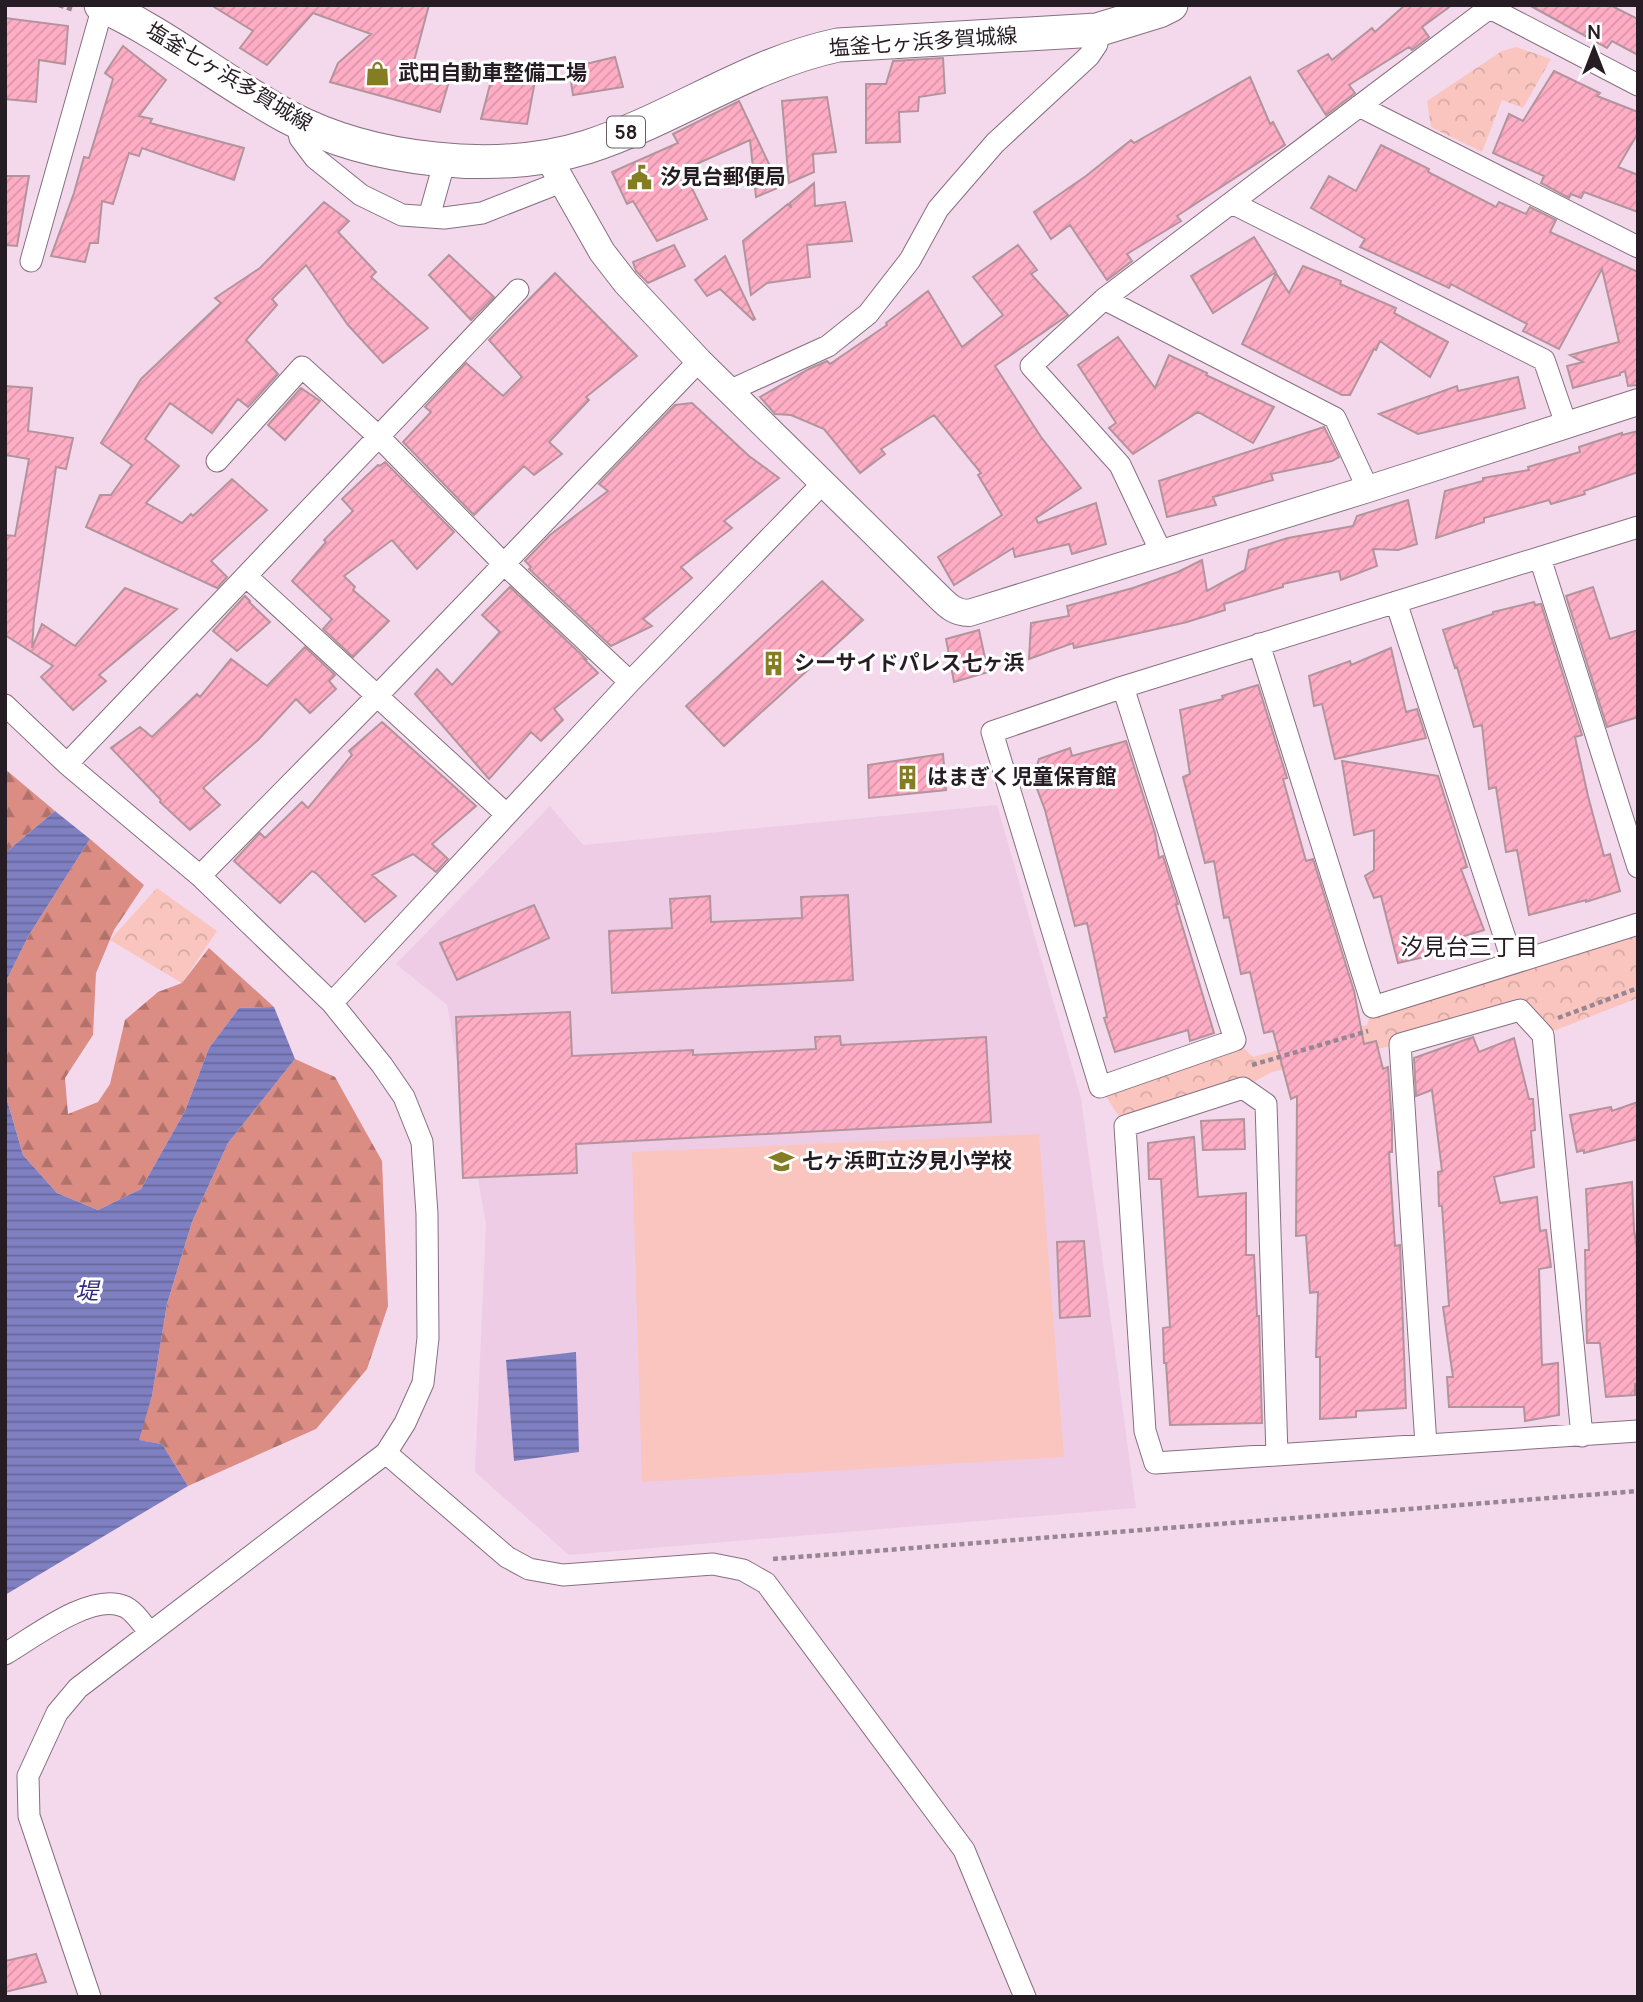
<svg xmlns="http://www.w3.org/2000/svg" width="1643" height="2002" font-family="Manrope,'Noto Sans JP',sans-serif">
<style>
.built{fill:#eecce5}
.forest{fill:url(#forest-firs)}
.park{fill:url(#park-crowns)}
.pitch{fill:#fac5be}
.water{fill:url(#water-rules)}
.building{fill:url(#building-hatch);stroke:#b4949c;stroke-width:2}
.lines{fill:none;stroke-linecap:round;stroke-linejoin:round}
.minor-casing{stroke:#876f81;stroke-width:23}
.tertiary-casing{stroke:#876f81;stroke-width:28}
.primary-casing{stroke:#876f81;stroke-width:35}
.path{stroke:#998694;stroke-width:4.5;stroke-dasharray:5 3.5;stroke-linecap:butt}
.minor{stroke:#fff;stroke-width:21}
.tertiary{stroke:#fff;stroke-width:26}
.primary{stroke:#fff;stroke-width:33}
.labels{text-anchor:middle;stroke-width:6;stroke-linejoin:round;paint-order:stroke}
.shield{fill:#fff;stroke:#676166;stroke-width:2}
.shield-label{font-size:19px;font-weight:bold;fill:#261d24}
.street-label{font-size:21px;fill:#261d24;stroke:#fff}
.poi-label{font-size:21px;font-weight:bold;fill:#261d24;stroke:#fff;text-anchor:start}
.neighbourhood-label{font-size:23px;fill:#261d24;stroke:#fff}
.water-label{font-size:23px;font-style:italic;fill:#342c7a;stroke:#fff}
</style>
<defs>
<pattern id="forest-firs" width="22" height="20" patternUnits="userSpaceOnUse" patternTransform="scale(1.75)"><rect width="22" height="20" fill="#db8c83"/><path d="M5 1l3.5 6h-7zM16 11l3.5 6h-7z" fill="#b1726b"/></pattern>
<pattern id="park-crowns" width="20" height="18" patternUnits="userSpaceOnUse" patternTransform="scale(1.75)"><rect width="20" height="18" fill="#fac5be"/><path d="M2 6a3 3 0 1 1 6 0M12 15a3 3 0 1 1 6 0" fill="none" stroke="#d6a9a3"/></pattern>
<pattern id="water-rules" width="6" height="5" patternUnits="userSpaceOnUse" patternTransform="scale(1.75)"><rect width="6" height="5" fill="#7f80c2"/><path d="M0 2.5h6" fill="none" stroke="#68689d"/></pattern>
<pattern id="building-hatch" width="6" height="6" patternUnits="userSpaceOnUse" patternTransform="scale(1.75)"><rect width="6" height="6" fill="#feadc5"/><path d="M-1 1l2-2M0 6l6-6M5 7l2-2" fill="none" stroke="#da94a9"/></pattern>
</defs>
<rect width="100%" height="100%" fill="#f4d9ed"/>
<path class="built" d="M997 805 1081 1098 1136 1508 569 1555 475 1472 486 1224 447 1005 396 964 550 806 583 845Z"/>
<path class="forest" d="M5 769 55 811 5 853Z
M90 839 144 885 114 930 96 973 93 1035 65 1078 68 1114 98 1102 110 1084 125 1020 158 992 182 983 209 948 274 1007 239 1008 209 1048 185 1111 141 1189 98 1210 57 1193 23 1155 5 1093V983L29 935Z
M295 1059 335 1077 382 1161 388 1306 367 1369 316 1429 188 1486 162 1444 138 1440 152 1396 167 1304 192 1222 228 1143Z"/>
<path class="park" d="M1516 47 1551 59 1523 108 1502 100 1482 152 1431 127 1427 101 1502 51Z
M157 888 217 931 182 983 110 940Z
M1638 924V998L1543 1035 1519 1010 1400 1044 1272 1072 1243 1088 1125 1126 1100 1087 1235 1040 1253 1057 1367 1025 1373 1007Z"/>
<path class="pitch" d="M1039 1134 1064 1457 642 1482 632 1152Z"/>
<path class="water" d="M55 811 90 839 29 935 5 983V853Z
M274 1007 295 1059 228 1143 192 1222 167 1304 152 1396 139 1440 162 1444 188 1486 5 1595V1093L23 1155 57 1193 98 1210 141 1189 185 1111 209 1048 239 1008Z
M576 1352 579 1452 514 1461 506 1360Z"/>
<path class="building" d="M211 5H429L414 61 452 71 440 112 330 82 338 63 371 34 313 13 267 65 240 48 253 31Z
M1405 5H1452L1422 27 1429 37 1412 50 1409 47 1349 85 1355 93 1326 115 1298 71 1328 54 1332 60 1372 28 1375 32Z
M1529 5H1610L1638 19V55L1612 41 1607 48Z
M5 18 68 26 65 64 39 60 36 102 5 99Z
M123 46 166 80 139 116 152 119 150 123 244 148 234 180 142 148 139 156 129 153 113 204 102 201 98 243H90L85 262 51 256 74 193 84 157 89 158 113 79 105 73Z
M615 57 623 87 573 95 569 68Z
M943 58 945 93 919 97 918 111 899 112 900 142 866 143V84H886L893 61Z
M1554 71 1600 93 1597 96 1638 112V133L1618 167 1638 175V212L1584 192 1581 198 1571 194 1569 198 1541 183 1544 176 1493 153 1509 114 1523 121Z
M492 77 535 81 527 124 481 119Z
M1250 77 1270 124 1273 122 1285 145 1177 216 1181 221 1127 254 1132 261 1107 280 1070 225 1051 239 1034 212 1086 176 1131 140 1134 143Z
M827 97 836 152 813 154 814 172 789 183 782 101Z
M739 101 780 187 756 197 750 140 683 170 707 219 657 241 633 201 627 204 612 172 678 143 673 134Z
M1381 145 1429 169 1428 172 1496 207 1499 202 1526 214 1530 207 1556 220 1550 232 1638 272V385L1628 386 1625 371 1620 373V375L1573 388 1567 366 1583 362 1570 355 1619 342 1602 269 1559 349 1523 331 1527 324 1451 284 1449 288 1360 247 1365 239 1311 208 1329 176 1356 191Z
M5 176H29L17 246 5 245Z
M814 183 815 206 845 202 852 241 807 245 810 277 767 283 751 295 743 241 788 204 791 208 790 203Z
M324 202 349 221 338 232 376 272 371 277 428 328 383 363 348 325 306 265 272 299 277 305 246 340 278 374 248 407 238 399 212 433 170 403 145 439 179 466 146 503 182 523 191 514 193 516 232 479 267 510 211 561 227 577 217 588 86 527 100 495H111L132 465 101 443 141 379 221 303 215 298 260 268Z
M1254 237 1276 272 1213 313 1191 276Z
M674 245 685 266 648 283 636 271 633 262Z
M1018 245 1037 270 1031 274 1068 315 995 366 1041 437 1081 488 1036 518 1038 523 1096 503 1106 544 1072 554 1069 544 1015 557 1013 548 954 585 938 557 1002 515 978 475 981 473 934 415 881 449 885 454 860 473 824 429 791 415 775 414 760 397 809 369 827 361 830 364 887 325 886 323 928 291 962 347 1003 315 973 277Z
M449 255 494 297 471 320 429 275Z
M725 256 755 319 753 320 720 289 707 296 695 280Z
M1303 266 1341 281 1340 284 1396 308 1394 313 1448 342 1430 377 1380 341 1376 350 1374 349 1350 395H1342L1242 344 1276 273 1289 293Z
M555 273 637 356 586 397 589 400 549 442 562 454 534 475 524 466 474 515 403 442 431 412 425 407 466 363 503 396 522 377 489 340Z
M1118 337 1155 388 1169 355 1207 373 1206 375 1274 407 1253 443 1198 412 1133 454 1109 428 1116 423 1078 365Z
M1518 377 1525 408 1418 434 1379 414 1457 386 1458 391Z
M5 386 32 388 28 431 73 438 66 469 56 467 34 619 32 648 42 624 75 646 125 588 177 609 99 675 106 681 73 710 41 677 53 666 5 635V535L15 536 29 459 5 455Z
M301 388 320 401 285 440 268 425Z
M692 403 749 456 779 478 724 521 732 528 681 567 692 578 643 619 652 626 611 646 529 569 531 567 525 561 550 535 608 491 599 484 675 405Z
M1324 427 1339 457 1332 461 1271 474 1273 480 1213 497 1216 505 1167 517 1159 481Z
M1638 431V472L1584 491 1585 494 1551 504 1549 500 1484 518V522L1436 538 1445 491 1483 481V478L1529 470 1528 467 1580 452 1579 447 1622 433V435Z
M385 462 454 532 417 569 392 540 344 576 355 587 353 590 389 621 353 657 323 629 332 619 292 581 326 542 324 540 353 511 342 499 378 465 380 466Z
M1408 500 1417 544 1398 550 1373 549 1377 566 1341 580 1339 571 1283 584V587L1224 604 1225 610 1187 622 1074 648 1073 643 1029 659 1031 623 1069 616 1067 606 1133 588 1178 572 1202 560 1207 591 1245 570 1249 550 1288 538 1353 526 1357 516Z
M822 581 863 620 724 746 686 706Z
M510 587 586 659H584L598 673 554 709 563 720 541 741 531 732 489 779 415 694 437 669 452 685 500 632 482 615Z
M1593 587 1610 639 1638 630V717L1607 727 1566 596Z
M245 596 250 601 249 602 270 622 237 651 213 631Z
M1534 602 1535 605 1541 604 1582 735 1575 737 1588 796 1604 856 1610 854 1620 891 1586 902V900L1529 915 1517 850 1506 852 1496 787 1489 789 1482 725 1474 727 1457 667 1455 668 1443 630 1493 614V612Z
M979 630 988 672 954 682 946 639Z
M305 647 335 675 329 681 336 689 310 713 296 699 258 740 203 788 220 805 190 830 160 802 161 800 111 748 140 727 152 737 197 694 200 697 231 659 267 686Z
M1391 648 1406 712 1417 709 1426 738 1335 759 1322 704 1314 706 1309 676 1350 661 1351 665Z
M1258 685 1287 778 1283 779 1306 861 1313 859 1354 991 1364 1044 1376 1041 1383 1069 1388 1067 1392 1124V1152H1389L1395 1246 1400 1245 1406 1408 1356 1411V1417L1320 1419V1357H1316L1318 1292 1310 1293 1306 1235 1296 1236 1297 1096 1291 1099 1273 1031 1264 1033 1250 972 1241 974 1229 917 1224 918 1214 861 1205 863 1183 777 1190 774 1180 710 1223 699 1222 696Z
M382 722 476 806 432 844 448 859 436 872 413 854 372 875 396 896 365 922 316 873 312 871 280 903 234 861 260 833 265 838 302 802 308 808 352 755 349 751Z
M1126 741 1155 833 1159 858 1163 856 1178 904 1176 905 1214 1033 1190 1041 1188 1030 1115 1052 1104 1018 1107 1017 1087 923 1075 926 1045 810 1033 778 1039 759 1070 748 1072 756Z
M943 754 946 790 869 798 868 765Z
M1342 761 1438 776 1467 867 1461 869 1484 930 1431 946 1433 955 1398 963 1381 896 1374 898 1365 876 1374 870V830L1354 835Z
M848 895 853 980 612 993 609 931 672 928 670 899 710 896 711 922 802 918 801 897Z
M534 905 549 938 457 980 440 943Z
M570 1012 572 1056 693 1050V1055L816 1049 815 1037 840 1036 841 1045 986 1037 991 1122 576 1144 577 1173 463 1178 456 1017Z
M1473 1037 1479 1052 1514 1038 1529 1099H1533L1535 1130 1531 1131 1534 1167 1494 1177 1500 1203 1537 1197 1540 1231 1546 1230 1551 1267 1539 1269 1542 1365 1558 1363 1559 1415 1525 1421 1524 1407H1449L1447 1377H1453L1443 1307 1449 1306 1442 1206H1439L1438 1172 1442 1171 1432 1090 1416 1096 1414 1058Z
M1638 1102V1139L1584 1153V1150L1577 1152 1570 1115 1611 1107 1612 1111Z
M1244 1119 1245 1149 1203 1150 1201 1121Z
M1194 1137 1198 1197 1246 1193V1255H1254L1257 1316H1259L1262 1423 1170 1425 1166 1363H1164L1163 1328 1170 1327 1161 1179H1149L1148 1143Z
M1632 1182 1634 1230 1638 1255V1384H1635V1395L1606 1397 1600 1343H1587L1585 1250H1589L1586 1189Z
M1084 1241 1090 1316 1060 1318 1057 1242Z
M36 1954 46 1982 5 1992V1961Z"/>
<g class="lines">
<defs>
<path id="minor" d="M1490 8 1638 85
M1359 106 1638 247
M296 120 300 138 315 158 361 195 402 215 444 218 482 213 561 182
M1232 203 1544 360 1566 424
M429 217 445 160
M31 261 103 6
M1104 299 1031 366 1120 465 1161 552
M729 391 828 346 868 314 910 260 938 209 995 143 1089 56 1097 44V30
M217 461 302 367 379 437 503 563 630 682
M1368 489 1335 418 1104 299 1493 5
M1540 558 1638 867
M246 576 506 814
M1396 602 1513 963
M1259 644 1373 1007 1638 924
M1123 687 1235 1040 1100 1087 992 732 1123 687 1638 527
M5 705 67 764 200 876 332 1003 382 1065 404 1097 422 1142 427 1214 428 1338 423 1383 405 1423 386 1453 78 1688 57 1713 28 1776 29 1816 90 1997
M67 764 518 290
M200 876 376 697 699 361
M332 1003 630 682 824 482
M1426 1445 1400 1044 1520 1010 1543 1035 1582 1436
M386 1453 507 1557 529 1569 563 1575 713 1564 743 1570 766 1583 964 1850 1025 1997
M1277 1455 1266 1104 1243 1088 1125 1126 1145 1431 1155 1463 1638 1431
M5 1654C34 1637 90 1593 123 1606 133 1609 143 1625 150 1633"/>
<path id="tertiary" d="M548 157 602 252 626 283 699 361 938 596C948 606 955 613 969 613L1368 489 1638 402"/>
<path id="primary" d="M101 5C167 35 223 82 288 117 371 161 497 175 587 147 674 119 748 64 838 45L1097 30 1159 11 1171 5"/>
</defs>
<use href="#minor" class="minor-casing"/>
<use href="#tertiary" class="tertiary-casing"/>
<use href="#primary" class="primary-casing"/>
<path class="path" d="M59 5 74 10
M1558 1018 1638 988
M1252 1065 1368 1031
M773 1559 1638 1491"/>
<use href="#minor" class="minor"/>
<use href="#tertiary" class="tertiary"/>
<use href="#primary" class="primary"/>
</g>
<defs>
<symbol id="shop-bare" viewBox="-9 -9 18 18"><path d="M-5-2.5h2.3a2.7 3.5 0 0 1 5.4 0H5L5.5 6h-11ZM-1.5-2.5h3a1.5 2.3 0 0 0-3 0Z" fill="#857d24" stroke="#fff" stroke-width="2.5" paint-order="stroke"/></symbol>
<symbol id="civic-bare" viewBox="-9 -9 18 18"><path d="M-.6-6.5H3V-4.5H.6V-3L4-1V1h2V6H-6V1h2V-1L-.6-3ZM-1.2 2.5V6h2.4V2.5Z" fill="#857d24" stroke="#fff" stroke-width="2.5" paint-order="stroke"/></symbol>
<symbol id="building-bare" viewBox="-9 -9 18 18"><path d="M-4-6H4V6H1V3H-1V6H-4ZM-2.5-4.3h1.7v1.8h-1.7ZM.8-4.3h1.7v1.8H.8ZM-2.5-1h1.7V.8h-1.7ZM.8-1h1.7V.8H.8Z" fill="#857d24" stroke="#fff" stroke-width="2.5" paint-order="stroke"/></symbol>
<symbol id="school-bare" viewBox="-9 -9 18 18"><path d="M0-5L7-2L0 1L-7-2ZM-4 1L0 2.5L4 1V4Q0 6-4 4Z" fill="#857d24" stroke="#fff" stroke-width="2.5" paint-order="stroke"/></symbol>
</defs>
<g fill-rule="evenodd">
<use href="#shop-bare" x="360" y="56" width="35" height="35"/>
<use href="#civic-bare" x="622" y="160" width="35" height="35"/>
<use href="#building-bare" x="756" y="646" width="35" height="35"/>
<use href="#building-bare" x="890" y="760" width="35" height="35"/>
<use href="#school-bare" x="764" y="1144" width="35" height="35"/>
</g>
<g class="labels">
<rect class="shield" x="607" y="116.5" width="38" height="31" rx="5"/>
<g class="shield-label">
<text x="626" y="139">58</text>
</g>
<g class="street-label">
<text transform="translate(923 42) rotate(-4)" y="7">塩釜七ヶ浜多賀城線</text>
<text transform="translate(229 77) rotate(31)" y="7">塩釜七ヶ浜多賀城線</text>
</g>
<g class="poi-label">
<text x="398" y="80">武田自動車整備工場</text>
<text x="660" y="184">汐見台郵便局</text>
<text x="794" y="670">シーサイドパレス七ヶ浜</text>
<text x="927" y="784">はまぎく児童保育館</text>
<text x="802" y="1168">七ヶ浜町立汐見小学校</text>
</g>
<g class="neighbourhood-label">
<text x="1469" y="955">汐見台三丁目</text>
</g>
<g class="water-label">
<text x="87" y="1299">堤</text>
</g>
</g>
<rect width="1643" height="2002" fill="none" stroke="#261d24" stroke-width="14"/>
<g transform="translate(1594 49)" stroke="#ffffff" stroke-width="5" paint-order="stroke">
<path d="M0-5L12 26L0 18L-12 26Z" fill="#261d24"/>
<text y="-10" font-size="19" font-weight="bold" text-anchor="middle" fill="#261d24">N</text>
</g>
</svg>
